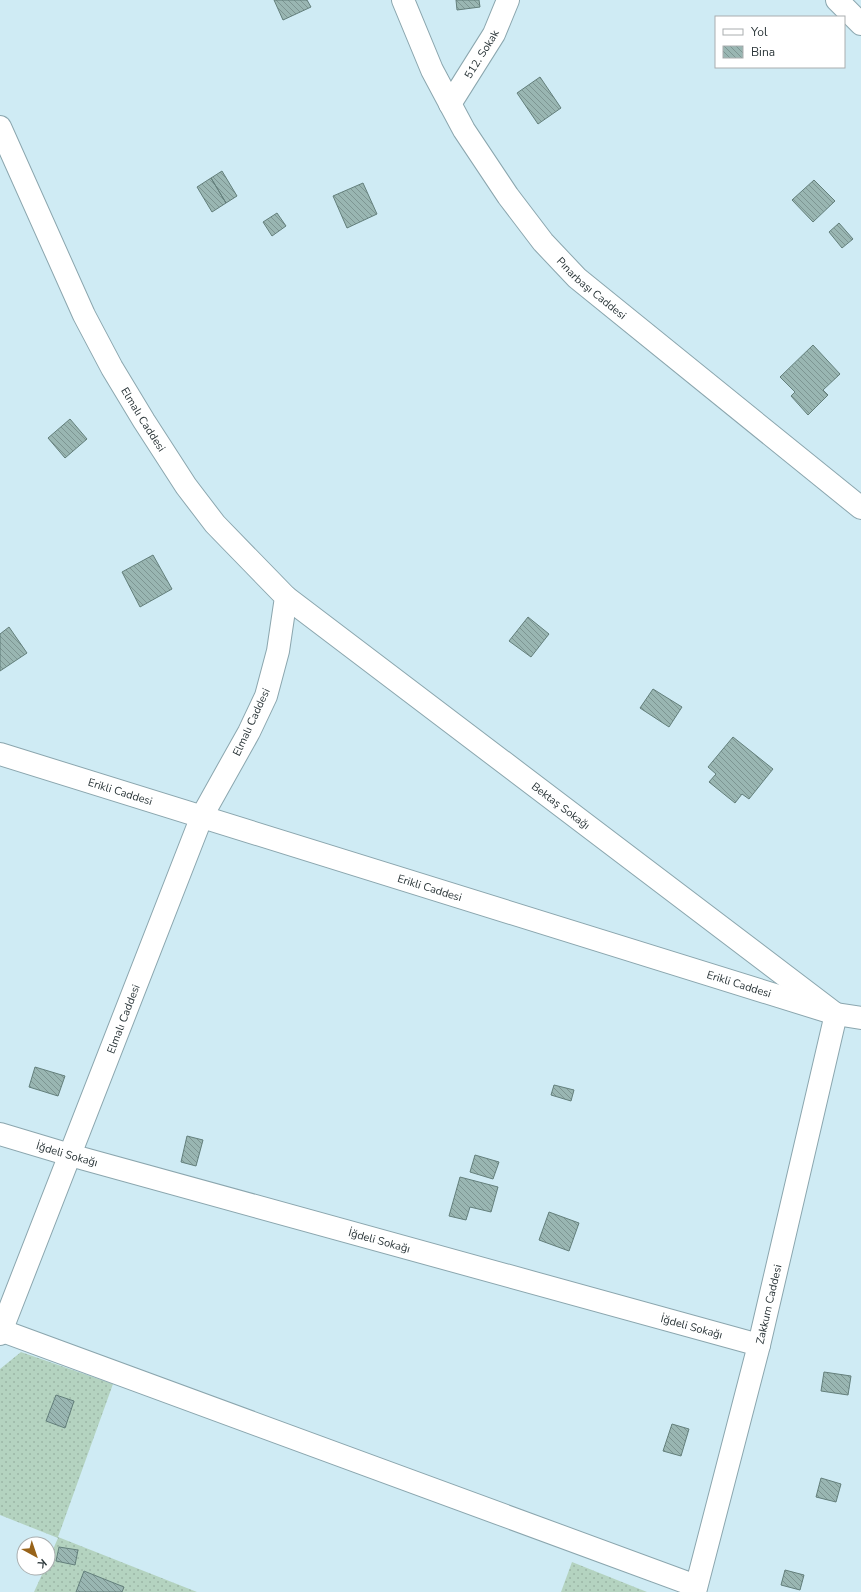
<svg xmlns="http://www.w3.org/2000/svg" width="861" height="1592" font-family="'Nunito Sans',sans-serif">
<style>
.garden{fill:url(#garden-dots)}
.building{fill:url(#building-back-hatch);stroke:#637f7b}
.lines{fill:none;stroke-linecap:round;stroke-linejoin:round}
.minor-casing{stroke:#8ba6ae;stroke-width:24}
.tertiary-casing{stroke:#8ba6ae;stroke-width:24}
.minor{stroke:#fff;stroke-width:22}
.tertiary{stroke:#fff;stroke-width:22}
.labels{text-anchor:middle;stroke-width:3;stroke-linejoin:round;paint-order:stroke}
.street-label{font-size:11px;fill:#2a3538;stroke:#fff}
</style>
<defs>
<pattern id="garden-dots" width="8" height="8" patternUnits="userSpaceOnUse"><rect width="8" height="8" fill="#b4d3c0"/><path d="M2 2h.1M6 6h.1" fill="none" stroke="#9bb6a6" stroke-width="1.8" stroke-linecap="round"/></pattern>
<pattern id="building-back-hatch" width="6" height="6" patternUnits="userSpaceOnUse"><rect width="6" height="6" fill="#99b6b2"/><path d="M-1 5l2 2M0 0l6 6M5-1l2 2" fill="none" stroke="#7d9592"/></pattern>
</defs>
<rect width="100%" height="100%" fill="#cfebf4"/>
<path class="garden" d="M21 1352 113 1384 58 1537 197 1592H34L45 1568H48V1561L58 1538 0 1515V1369Z
M572 1562 647 1592H561Z"/>
<path class="building" d="M274 0H307L311 7 283 20Z
M456 0H479L480 7 457 10Z
M540 77 561 108 538 124 517 93Z
M222 171 237 196 226 203 211 178Z
M211 178 226 203 212 212 197 187Z
M814 180 835 201 813 222 792 200Z
M363 183 377 214 347 228 333 196Z
M277 213 286 226 272 236 263 222Z
M839 223 853 239 842 248 829 232Z
M813 345 840 374 823 390 828 395 808 415 791 396 795 392 780 377Z
M70 419 87 439 65 458 48 438Z
M153 555 172 589 140 607 122 572Z
M528 617 549 634 531 657 509 641Z
M9 627 27 653 0 671V634Z
M653 689 682 707 669 727 640 708Z
M733 737 773 769 749 799 742 794 735 803 709 782 716 774 708 767Z
M35 1067 65 1076 58 1096 29 1087Z
M554 1085 574 1090 571 1101 551 1095Z
M187 1136 203 1140 196 1166 181 1162Z
M475 1155 499 1162 493 1179 470 1172Z
M460 1177 498 1187 491 1212 470 1207 466 1220 449 1216Z
M549 1212 579 1223 569 1251 539 1240Z
M824 1372 851 1376 848 1395 821 1391Z
M56 1395 74 1401 65 1428 46 1421Z
M672 1424 689 1429 681 1456 663 1451Z
M821 1478 841 1484 836 1502 816 1497Z
M59 1547 78 1550 75 1565 56 1561Z
M785 1570 804 1575 800 1590 781 1585Z
M84 1571 124 1587 122 1592H76Z"/>
<g class="lines">
<defs>
<g id="minor">
<path id="s1" d="M450 104 494 34 508 0"/>
<path id="s2" d="M286 597 833 1012"/>
<path id="s3" d="M0 1134 70 1155 759 1345"/>
<path d="M0 1330 696 1586"/>
</g>
<g id="tertiary">
<path id="s4" d="M403 0 432 70 464 130 508 196 543 242 577 278 861 508"/>
<path d="M837 0 861 24"/>
<path id="s5" d="M0 127 84 315 112 368 144 421 186 486 215 524 286 597 278 651 266 696 249 732 202 816 0 1334"/>
<path id="s6" d="M0 754 836 1014 861 1018"/>
<path id="s7" d="M695 1592 759 1345 836 1014"/>
</g>
</defs>
<use href="#minor" class="minor-casing"/>
<use href="#tertiary" class="tertiary-casing"/>
<use href="#minor" class="minor"/>
<use href="#tertiary" class="tertiary"/>
</g>
<g class="labels">
<g class="street-label">
<text dy="4" stroke="none"><textPath href="#s1" startOffset="59">512. Sokak</textPath></text>
<text dy="4" stroke="none"><textPath href="#s4" startOffset="348">Pınarbaşı Caddesi</textPath></text>
<text dy="4" stroke="none"><textPath href="#s5" startOffset="326">Elmalı Caddesi</textPath></text>
<text transform="translate(251 722) rotate(-65)" y="4">Elmalı Caddesi</text>
<text dy="4" stroke="none"><textPath href="#s6" startOffset="126">Erikli Caddesi</textPath></text>
<text dy="4" stroke="none"><textPath href="#s2" startOffset="345">Bektaş Sokağı</textPath></text>
<text dy="4" stroke="none"><textPath href="#s6" startOffset="450">Erikli Caddesi</textPath></text>
<text dy="4" stroke="none"><textPath href="#s6" startOffset="774">Erikli Caddesi</textPath></text>
<text transform="translate(123 1019) rotate(-69)" y="4">Elmalı Caddesi</text>
<text dy="4" stroke="none"><textPath href="#s3" startOffset="70">İğdeli Sokağı</textPath></text>
<text dy="4" stroke="none"><textPath href="#s3" startOffset="394">İğdeli Sokağı</textPath></text>
<text dy="4" stroke="none"><textPath href="#s7" startOffset="297">Zakkum Caddesi</textPath></text>
<text dy="4" stroke="none"><textPath href="#s3" startOffset="718">İğdeli Sokağı</textPath></text>
</g>
</g>
<rect x="715" y="16" width="130" height="52" fill="#ffffff" stroke="#aaaeaf"/>
<rect x="723" y="29" width="20" height="6" fill="#ffffff" stroke="#aaaeaf"/>
<text x="751" y="36" font-size="12" fill="#2a3538">Yol</text>
<rect x="723" y="46" width="20" height="12" fill="url(#building-back-hatch)" stroke="#aaaeaf"/>
<text x="751" y="56" font-size="12" fill="#2a3538">Bina</text>
<g transform="translate(36 1556) rotate(140)"><circle r="19" fill="#ffffff" stroke="#aaaeaf"/>
<path d="M0-3L7 15L0 10L-7 15Z" fill="#986319"/>
<text y="-6" font-size="11" font-weight="bold" text-anchor="middle" fill="#2a3538">K</text>
</g>
</svg>
